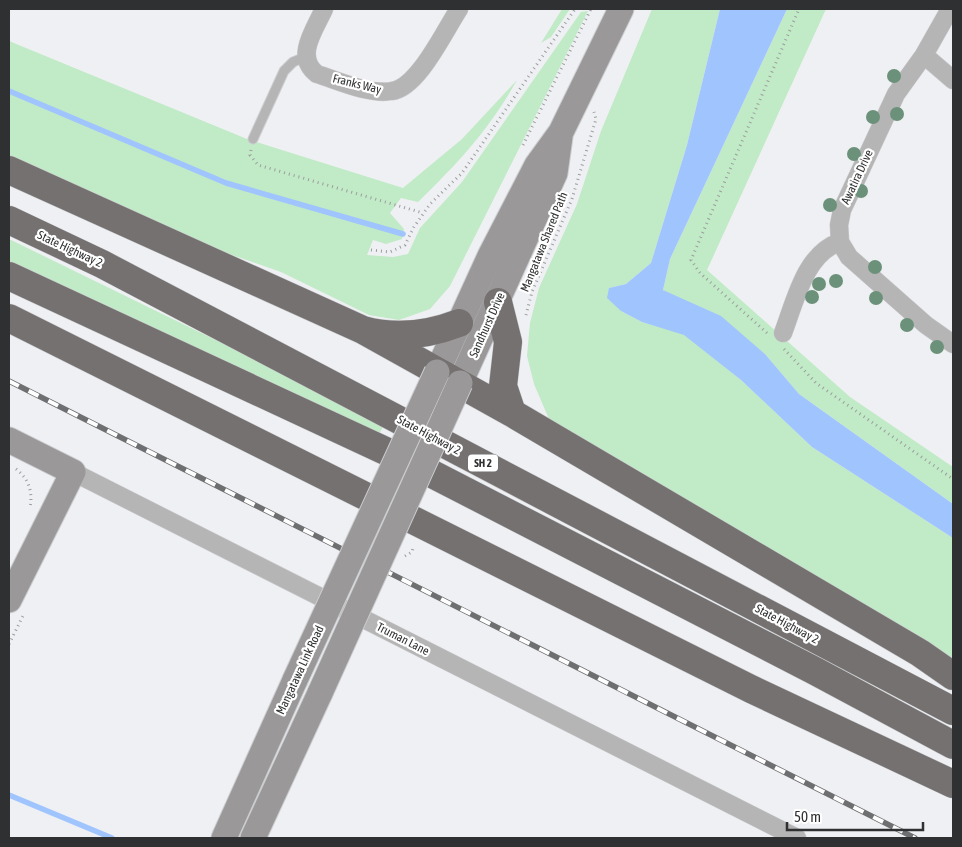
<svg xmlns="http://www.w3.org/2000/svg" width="962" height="847" font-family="'Asap Condensed',sans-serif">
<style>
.green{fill:#c1eac6}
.water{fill:#a0c4fe}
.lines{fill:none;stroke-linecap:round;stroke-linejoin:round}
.stream{stroke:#a0c4fe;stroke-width:5.5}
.lane-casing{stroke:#cccdd0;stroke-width:11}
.street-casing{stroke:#cccdd0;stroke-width:19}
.secondary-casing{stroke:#cccdd0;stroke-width:27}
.highway-casing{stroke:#cccdd0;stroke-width:29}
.path{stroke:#9c9d9f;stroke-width:3;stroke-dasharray:1 4;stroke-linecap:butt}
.lane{stroke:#b6b5b5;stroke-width:9}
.street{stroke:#b6b5b5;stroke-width:18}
.secondary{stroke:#9a9898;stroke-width:25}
.highway{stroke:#757171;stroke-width:28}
.rail-casing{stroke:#6e6f70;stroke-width:5.5}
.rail{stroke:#fff;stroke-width:4;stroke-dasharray:11;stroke-linecap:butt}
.secondary-bridge-casing{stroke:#cccdd0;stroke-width:27;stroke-linecap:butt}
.path-bridge{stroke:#9c9d9f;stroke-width:3;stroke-dasharray:1 4;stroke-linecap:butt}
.secondary-bridge{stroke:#9a9898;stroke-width:25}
.tree{fill:#6c917a}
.labels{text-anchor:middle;stroke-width:4.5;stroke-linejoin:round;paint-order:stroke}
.shield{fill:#fff;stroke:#6d6e6f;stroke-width:1}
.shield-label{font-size:11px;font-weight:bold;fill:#2f3031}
.street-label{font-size:12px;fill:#2f3031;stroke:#fff}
</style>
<rect width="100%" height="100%" fill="#eff0f3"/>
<path class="green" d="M562 9H570L551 37 541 43Z
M652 9H720L687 145 651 263 626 284 609 288 621 311 642 322 684 334 741 380 812 447 953 538V660L549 419 534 384 527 356 530 323 539 288 577 204 601 131Z
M787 9H826L707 270 850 397 953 467V504L799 394 765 354 663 290 670 259Z
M588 11 450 286 430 309 399 320 369 315 281 272 186 239 9 158V41L247 139 403 188 462 139 517 80C489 130 459 162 418 202L401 198 390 213 404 229 402 239 386 244 373 240 367 255 393 257 408 254 420 228 462 182 581 12Z
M9 239 385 423 378 436 9 264Z"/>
<path class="water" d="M720 9H787L670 259 663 290 721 316 765 354 799 394 953 504V538L812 447 741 380 684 335 642 322 621 311 607 298 609 288 626 284 651 263 687 145Z"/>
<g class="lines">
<path class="stream" d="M9 91 226 183 403 234
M9 795 112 838"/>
<defs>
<path id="lane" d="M253 139 284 71 293 62 305 57"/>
<path id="street" d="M324 9C315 29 294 57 317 74 339 81 369 95 392 91 418 88 445 30 459 9
M950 9 924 55 896 94 842 210 839 225 840 242 849 257 926 325 953 344
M924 55 953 80
M783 333C795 302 805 253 840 242
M73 472 797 838"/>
<path id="secondary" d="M437 372 490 256 537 165 561 132 621 9
M460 383 555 173 560 137
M9 440 73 472 9 600
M224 838 295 680
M253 838 320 693"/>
<path id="highway" d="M9 170 363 330C396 339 428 335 459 323
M9 220 102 264 953 711
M9 276 407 461 815 671 953 745
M498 302 508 342 503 386 512 413
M9 318 751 689 953 784
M363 330 512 413 920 653 953 676"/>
</defs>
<use href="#lane" class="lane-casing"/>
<use href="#street" class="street-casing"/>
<use href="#secondary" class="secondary-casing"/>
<use href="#highway" class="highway-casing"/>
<path class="path" d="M523 145 591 9
M251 150 250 155 258 165 423 213
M371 250 390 252 405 245 414 227 430 204 462 173 575 9
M526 315 532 292 572 199 596 119 594 112
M767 333 700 273 691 260 799 9
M784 349 816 383 953 479
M16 469C29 479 33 492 30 508
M9 644 23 616"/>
<use href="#lane" class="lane"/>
<use href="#street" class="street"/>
<use href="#secondary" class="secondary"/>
<use href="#highway" class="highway"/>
<defs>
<path id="rail" d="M9 381 915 838"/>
</defs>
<use href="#rail" class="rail-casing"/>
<use href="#rail" class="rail"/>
<defs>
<path id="secondary-bridge" d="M295 680 437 372
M320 693 460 383"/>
</defs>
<use href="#secondary-bridge" class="secondary-bridge-casing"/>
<path class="path-bridge" d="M405 556 412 552 413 548"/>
<use href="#secondary-bridge" class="secondary-bridge"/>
</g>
<g class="tree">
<circle cx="894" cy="76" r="7"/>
<circle cx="897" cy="114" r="7"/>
<circle cx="873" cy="117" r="7"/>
<circle cx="854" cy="154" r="7"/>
<circle cx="861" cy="191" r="7"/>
<circle cx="830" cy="205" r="7"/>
<circle cx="875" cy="267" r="7"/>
<circle cx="836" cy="281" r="7"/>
<circle cx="819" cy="284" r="7"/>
<circle cx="812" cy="297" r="7"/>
<circle cx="876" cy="298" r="7"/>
<circle cx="907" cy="325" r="7"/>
<circle cx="937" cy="347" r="7"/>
</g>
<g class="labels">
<rect class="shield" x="468" y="454.5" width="30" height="17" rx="4"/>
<g class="shield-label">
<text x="483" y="467">SH 2</text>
</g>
<g class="street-label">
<text transform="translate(357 84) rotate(14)" y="4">Franks Way</text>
<text transform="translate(857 177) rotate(-65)" y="4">Awatira Drive</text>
<text transform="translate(544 242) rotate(-68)" y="4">Mangatawa Shared Path</text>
<text transform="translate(70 249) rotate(25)" y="4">State Highway 2</text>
<text transform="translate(487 325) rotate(-66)" y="4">Sandhurst Drive</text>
<text transform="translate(429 435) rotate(28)" y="4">State Highway 2</text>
<text transform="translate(787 624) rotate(28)" y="4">State Highway 2</text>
<text transform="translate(403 639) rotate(27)" y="4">Truman Lane</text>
<text transform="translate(300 670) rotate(-65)" y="4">Mangatawa Link Road</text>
</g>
</g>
<rect width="962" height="847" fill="none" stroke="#2f3031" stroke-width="20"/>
<path d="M787 822v8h136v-8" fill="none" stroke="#2f3031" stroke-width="2.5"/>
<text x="794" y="822" font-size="15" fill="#2f3031" stroke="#ffffff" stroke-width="4" paint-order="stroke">50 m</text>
</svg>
